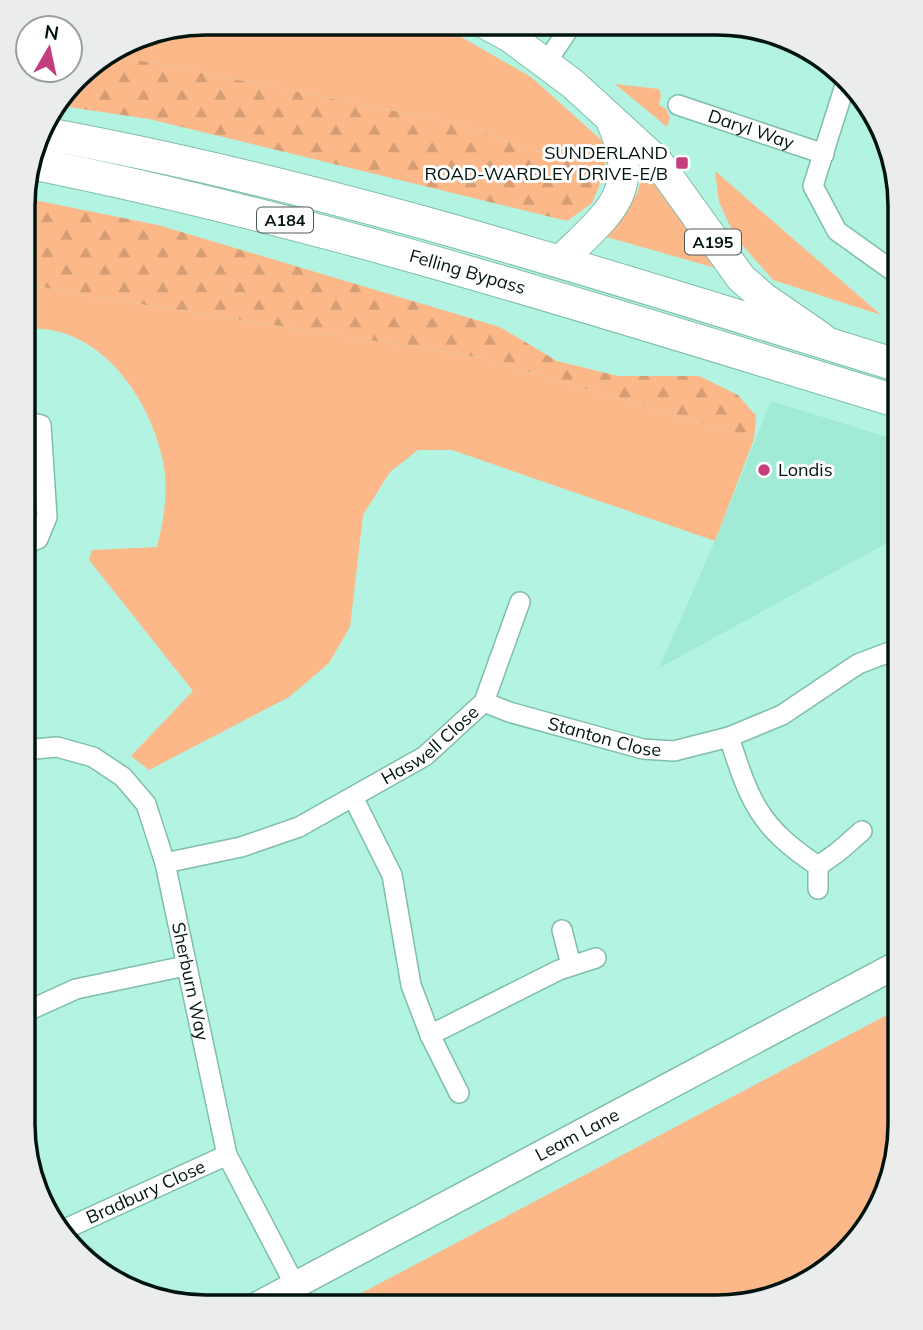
<svg xmlns="http://www.w3.org/2000/svg" width="923" height="1330" font-family="Mulish,sans-serif">
<style>
.built{fill:#a1ebd6}
.grass{fill:#fcb889}
.forest{fill:url(#forest-firs)}
.lines{fill:none;stroke-linecap:round;stroke-linejoin:round}
.minor-casing{stroke:#7fbdac;stroke-width:22}
.secondary-casing{stroke:#7fbdac;stroke-width:29}
.primary-casing{stroke:#7fbdac;stroke-width:32}
.trunk-casing{stroke:#7fbdac;stroke-width:34}
.minor{stroke:#fff;stroke-width:19}
.secondary{stroke:#fff;stroke-width:26}
.primary{stroke:#fff;stroke-width:30}
.trunk{stroke:#fff;stroke-width:32}
.poi-dot{fill:#c43d7d;stroke:#fff;stroke-width:2.5}
.labels{text-anchor:middle;stroke-width:6;stroke-linejoin:round;paint-order:stroke}
.shield{fill:#fff;stroke:#4c5a57;stroke-width:2}
.shield-label{font-size:16px;font-weight:bold;fill:#00140f}
.street-label{font-size:18px;fill:#00140f;stroke:#fff}
.poi-label{font-size:18px;fill:#00140f;stroke:#fff;text-anchor:end}
.rim{fill:none;stroke:#00140f;stroke-width:3.5}
</style>
<defs>
<pattern id="forest-firs" width="22" height="20" patternUnits="userSpaceOnUse" patternTransform="scale(1.75)"><rect width="22" height="20" fill="#fcb889"/><path d="M5 1l3.5 6h-7zM16 11l3.5 6h-7z" fill="#d69d75"/></pattern>
</defs>
<rect width="100%" height="100%" fill="#b3f3e1"/>
<path class="built" d="M771 401 900 441V536L659 668 715 541Z"/>
<path class="grass" d="M206 23H393L456 34 531 77 608 146 604 174 450 122 133 59 103 58 146 33Z
M615 84 659 89 661 96 659 105 666 109 670 118 667 127Z
M646 163 719 269 603 236 637 194Z
M715 171 881 315 773 280 735 237 719 202Z
M24 282 63 292 483 358 754 439 715 541 452 450H418L390 472 363 515 350 627 329 663 289 697 149 770 131 756 193 691 89 560 92 550 157 547C164 518 169 491 163 461 150 397 98 322 24 329Z
M900 1008V1137L869 1226 798 1289 718 1307 337 1306Z"/>
<path class="forest" d="M103 58 133 59 450 122 604 174 592 203 567 221 149 119 55 105 85 68Z
M24 198 158 225 500 327 557 361 618 376H699L738 395 756 416 754 439 483 358 63 292 24 282Z"/>
<g class="lines">
<defs>
<g id="minor">
<path d="M546 63 572 24"/>
<path d="M846 82 813 186 837 231 900 276"/>
<path id="s1" d="M678 105 824 154"/>
<path d="M24 544 38 539 47 517 41 425 24 421"/>
<path id="s2" d="M484 702 509 712 643 749 674 751 729 737 782 715 858 664 900 648"/>
<path d="M729 737C750 802 759 827 818 866V889"/>
<path id="s3" d="M23 750 57 747 93 757 123 777 146 804 165 863 227 1155 295 1285"/>
<path d="M354 799 392 875 411 985 430 1035 459 1093"/>
<path id="s4" d="M165 863 241 847 299 827 425 756 484 702 520 602"/>
<path d="M818 866 838 852 862 831"/>
<path d="M562 930 571 965"/>
<path d="M23 1013 76 989 185 966"/>
<path d="M430 1035 559 970 596 958"/>
<path id="s5" d="M63 1230 227 1155"/>
</g>
<g id="secondary">
<path id="s6" d="M256 1306 900 963"/>
</g>
<path id="primary" d="M486 24 510 37 573 84 657 161 741 278 764 298 822 338
M560 261C609 212 643 194 611 120"/>
<g id="trunk">
<path d="M41 133C333 186 617 279 900 366"/>
<path id="s7" d="M31 163C326 222 612 315 900 402"/>
</g>
</defs>
<use href="#minor" class="minor-casing"/>
<use href="#secondary" class="secondary-casing"/>
<use href="#primary" class="primary-casing"/>
<use href="#trunk" class="trunk-casing"/>
<use href="#minor" class="minor"/>
<use href="#secondary" class="secondary"/>
<use href="#primary" class="primary"/>
<use href="#trunk" class="trunk"/>
</g>
<g class="poi-dot">
<rect x="675" y="156" width="14" height="14" rx="3.5"/>
<circle cx="764" cy="470" r="7"/>
</g>
<g class="labels">
<g class="shield">
<rect x="257" y="207.5" width="56" height="25" rx="5"/>
<rect x="685" y="229.5" width="56" height="25" rx="5"/>
</g>
<g class="shield-label">
<text x="285" y="226">A184</text>
<text x="713" y="248">A195</text>
</g>
<g class="street-label">
<text dy="6" stroke="none"><textPath href="#s1" startOffset="77">Daryl Way</textPath></text>
<text dy="6" stroke="none"><textPath href="#s7" startOffset="450">Felling Bypass</textPath></text>
<text dy="6" stroke="none"><textPath href="#s2" startOffset="126">Stanton Close</textPath></text>
<text dy="6" stroke="none"><textPath href="#s4" startOffset="294">Haswell Close</textPath></text>
<text dy="6" stroke="none"><textPath href="#s3" startOffset="326">Sherburn Way</textPath></text>
<text dy="6" stroke="none"><textPath href="#s6" startOffset="364">Leam Lane</textPath></text>
<text dy="6" stroke="none"><textPath href="#s5" startOffset="91">Bradbury Close</textPath></text>
</g>
<g class="poi-label">
<text x="668" y="159">SUNDERLAND<tspan x="668" dy="21">ROAD-WARDLEY DRIVE-E/B</tspan></text>
<text x="778" y="476" text-anchor="start">Londis</text>
</g>
</g>
<path d="M0 0H923V1330H0ZM206 35H717A171 171 0 0 1 888 206V1124A171 171 0 0 1 717 1295H206A171 171 0 0 1 35 1124V206A171 171 0 0 1 206 35Z" fill="#ebecec" fill-rule="evenodd"/>
<path class="rim" d="M206 35H717A171 171 0 0 1 888 206V1124A171 171 0 0 1 717 1295H206A171 171 0 0 1 35 1124V206A171 171 0 0 1 206 35Z"/>
<g transform="translate(49 49) rotate(9)"><circle r="33" fill="#ffffff" stroke="#99a19f" stroke-width="2"/>
<path d="M0-5L12 26L0 18L-12 26Z" fill="#c43d7d"/>
<text y="-10" font-size="19" font-weight="bold" text-anchor="middle" fill="#00140f">N</text>
</g>
</svg>
